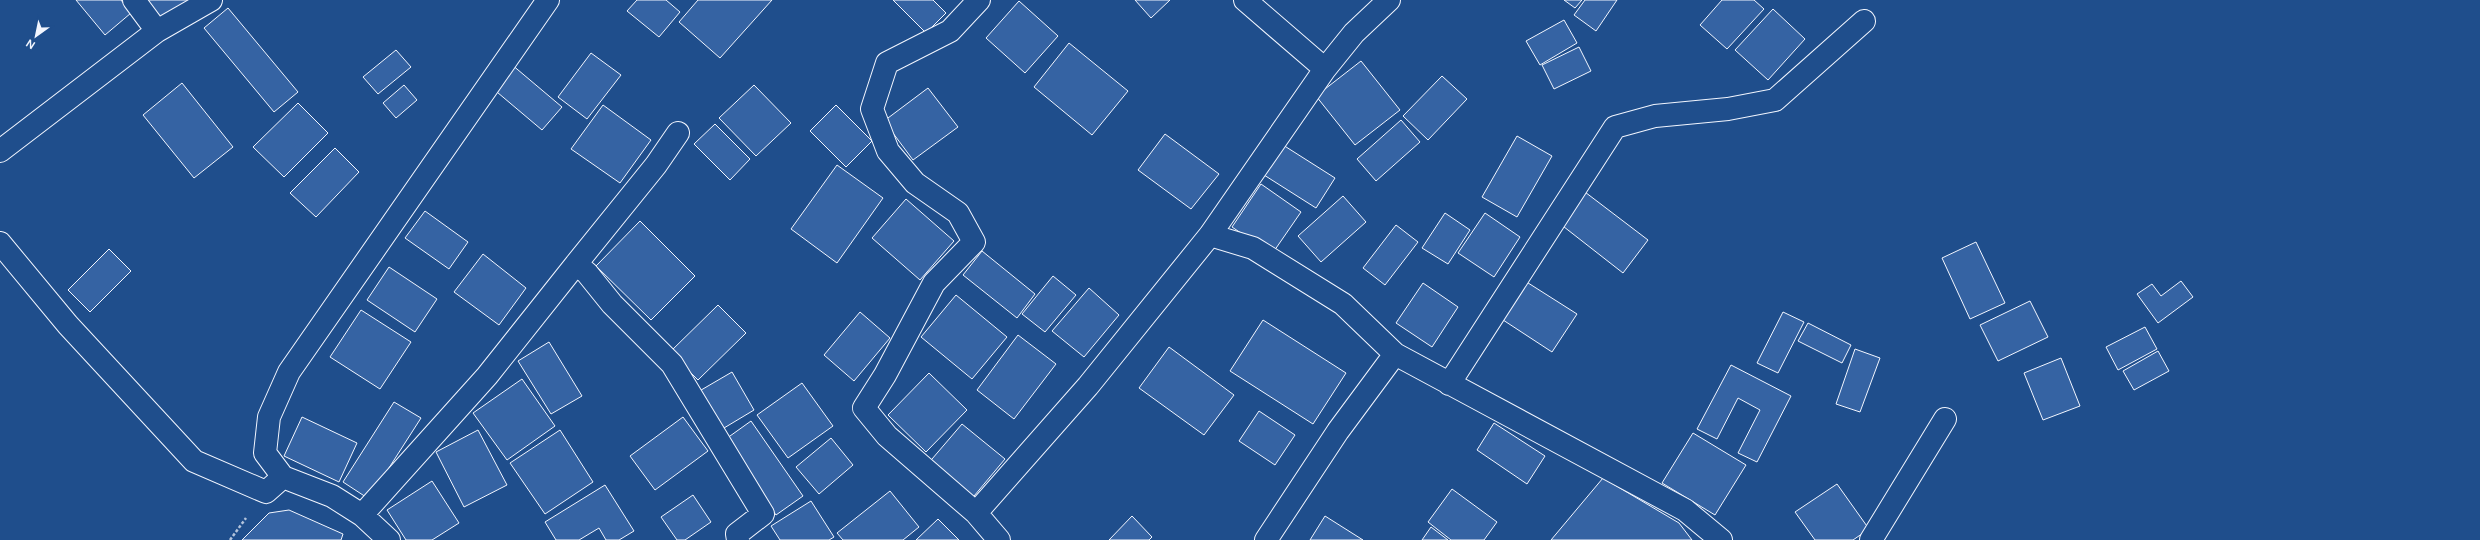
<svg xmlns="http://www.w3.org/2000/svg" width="2480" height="540" font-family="'DM Sans',sans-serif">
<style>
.building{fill:#3563a3;stroke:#f2f6ff}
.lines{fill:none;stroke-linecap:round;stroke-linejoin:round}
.minor-casing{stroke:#f2f6ff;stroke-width:24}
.path{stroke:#b3c4dc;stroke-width:2.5;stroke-dasharray:3 2;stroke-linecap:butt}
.minor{stroke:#1f4e8c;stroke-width:22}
</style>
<rect width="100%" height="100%" fill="#1f4e8c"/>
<path class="building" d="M76 0H121L131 13 105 35Z
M144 0H194L161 23Z
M637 0H666L680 12 659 37 627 11Z
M698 0H772L720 58 679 22Z
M893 0H933L946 13 926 33Z
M1135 0H1170L1151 18Z
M1564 0H1582L1575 8Z
M1585 0H1617L1596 31 1574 15Z
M1722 0H1754L1764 9 1727 49 1700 25Z
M1019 1 1058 36 1025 73 986 38Z
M228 8 298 92 274 112 204 28Z
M1773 9 1805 39 1768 80 1735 50Z
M1564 20 1577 43 1540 65 1526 41Z
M1069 43 1128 91 1092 135 1034 87Z
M1579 47 1591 71 1554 89 1542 65Z
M396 50 411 67 378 94 363 77Z
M591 53 621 75 587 119 558 97Z
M1361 61 1400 110 1355 145 1316 96Z
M511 64 562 107 542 130 491 87Z
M1442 76 1467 99 1428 140 1403 116Z
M182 83 233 147 194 178 143 115Z
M404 85 417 100 396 118 383 103Z
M754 85 791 123 756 156 719 118Z
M928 88 958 127 913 160 884 121Z
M298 103 328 133 284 177 253 147Z
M603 105 651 140 620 183 571 149Z
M836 105 872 141 846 167 810 131Z
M1401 120 1420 142 1376 181 1357 159Z
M715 124 750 159 730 180 694 144Z
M1165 134 1219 174 1191 209 1138 170Z
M1517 136 1552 156 1517 217 1482 197Z
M1283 145 1335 178 1316 208 1264 175Z
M335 148 359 172 316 217 290 193Z
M837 165 883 198 837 263 791 229Z
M1261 184 1301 212 1272 254 1232 227Z
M1581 189 1648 240 1623 273 1559 223Z
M1343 196 1366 222 1321 262 1298 236Z
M906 199 954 241 920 280 872 238Z
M425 211 468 242 449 269 405 238Z
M1445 213 1470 230 1448 264 1422 248Z
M1485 213 1520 237 1494 277 1458 253Z
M640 221 695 276 651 320 596 266Z
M1396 225 1418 242 1385 285 1363 268Z
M1976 242 2005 303 1970 319 1942 258Z
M109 249 131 271 90 312 68 290Z
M982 251 1035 294 1017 318 963 275Z
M483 254 526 288 499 325 454 292Z
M389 267 437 299 415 332 367 300Z
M1053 276 1076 295 1045 332 1022 314Z
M1525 281 1577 314 1552 352 1500 318Z
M2181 281 2193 297 2158 323 2137 294 2152 284 2161 296Z
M1423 283 1458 307 1432 347 1396 323Z
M1089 288 1119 315 1084 357 1052 331Z
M956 295 1007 337 972 379 921 337Z
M2030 301 2048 337 1998 361 1980 325Z
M718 305 746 333 698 380 670 352Z
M361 310 411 342 380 389 330 357Z
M860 312 890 338 854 381 824 355Z
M1783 312 1804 322 1778 373 1757 363Z
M1263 320 1346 373 1313 424 1230 371Z
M1808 323 1851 345 1842 363 1798 341Z
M2145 327 2157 349 2118 370 2106 347Z
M1018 335 1056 364 1014 419 977 390Z
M549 342 582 396 551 414 518 361Z
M1169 347 1234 395 1204 435 1139 388Z
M1855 349 1880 358 1860 412 1836 404Z
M2158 351 2169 371 2134 390 2123 371Z
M2061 358 2080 406 2043 420 2024 373Z
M1731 365 1791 396 1757 462 1738 453 1760 410 1738 398 1717 439 1697 429Z
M732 372 754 410 719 431 696 393Z
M929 373 967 410 926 452 888 415Z
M522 379 555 426 507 460 473 413Z
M802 383 833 426 788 458 757 415Z
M394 402 421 418 369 499 343 482Z
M1259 411 1295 435 1275 465 1239 441Z
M302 417 357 443 339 482 284 456Z
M683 417 708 451 655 490 630 456Z
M751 421 803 496 776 515 723 441Z
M1494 423 1545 456 1527 484 1477 450Z
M962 424 1005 459 969 502 926 466Z
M478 430 507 485 464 507 436 452Z
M560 430 593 482 545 514 510 463Z
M1693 433 1746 465 1715 515 1662 483Z
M831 438 853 465 819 494 796 467Z
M1603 478 1679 523 1692 540H1551Z
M432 481 459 523 432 540H406L387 510Z
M1837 484 1869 529 1853 540H1815L1795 512Z
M605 485 634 531 619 540H606L599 528 579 540H556L545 522Z
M1452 489 1497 522 1484 540H1451L1428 522Z
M890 491 919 527 903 540H843L837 533Z
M693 495 711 522 685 540H677L661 517Z
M811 501 834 537 829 540H780L771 526Z
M289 510 343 534 341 540H242L269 513Z
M1132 516 1152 537 1149 540H1109Z
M1325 516 1363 540H1310Z
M938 519 959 540H916Z
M1431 527 1448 540H1422Z"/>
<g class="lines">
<defs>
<path id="minor" d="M134 0 157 31
M979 0 950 31 887 63 872 109 888 151 915 183 958 213 974 242 934 283 885 375 864 408 887 436 976 513 999 540
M1245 0 1325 69
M0 151 157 31 211 0
M1210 235 1253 248 1343 304 1395 354 1685 510 1721 540
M0 243 68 325 194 461 266 492 283 477 332 496 362 515 389 540
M576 264 656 165 678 133
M1449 384 1615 127 1655 116 1728 109 1775 100 1864 21
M283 477 265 453 269 417 289 372 548 0
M976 513 1088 386 1210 235 1325 69 1354 33 1389 0
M362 515 487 376 576 264 587 273 612 304 672 364 763 514 737 534 738 540
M1266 540 1338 431 1395 354
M1871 540 1945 419"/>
</defs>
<use href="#minor" class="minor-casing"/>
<path class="path" d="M230 540 246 518"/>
<use href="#minor" class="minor"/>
</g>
<g transform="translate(36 36) rotate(213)" stroke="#1f4e8c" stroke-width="3" paint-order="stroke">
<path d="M0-3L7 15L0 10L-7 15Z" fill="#f2f6ff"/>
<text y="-6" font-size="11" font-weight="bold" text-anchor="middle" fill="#f2f6ff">N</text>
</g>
</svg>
